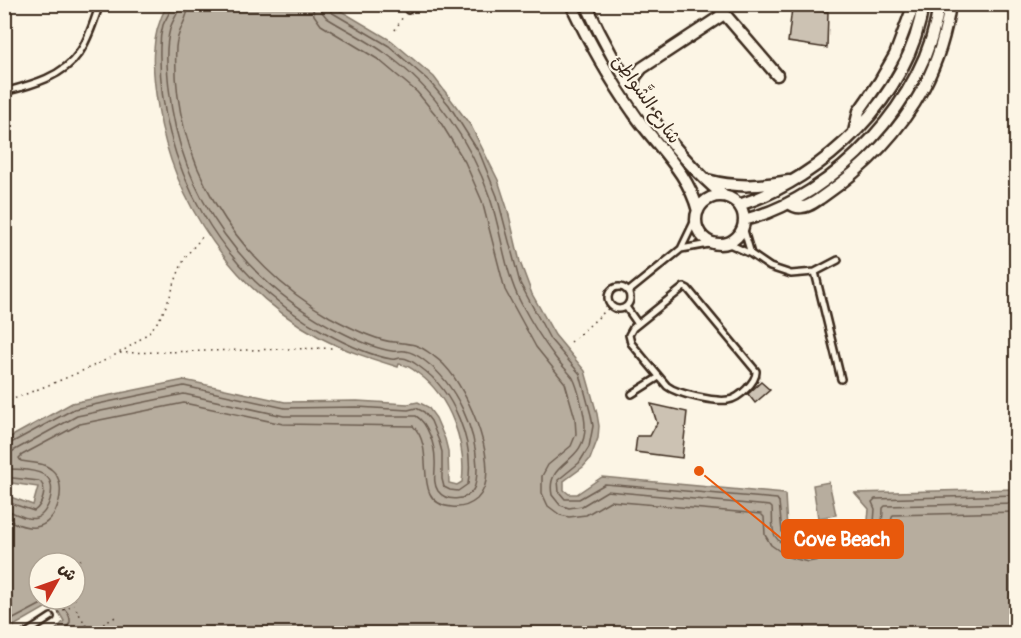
<svg xmlns="http://www.w3.org/2000/svg" width="1021" height="638" font-family="Pangolin,'Playpen Sans Arabic',sans-serif">
<style>
.water{fill:#b7ad9e;stroke:#85796b;stroke-width:1.5;fill-rule:evenodd}
.lines{fill:none;stroke-linecap:round;stroke-linejoin:round}
.shore{stroke:#6d5e51;stroke-width:1.5}
.building{fill:#ccc2b3;stroke:#3b2a1e;stroke-width:1.5}
.lane-casing{stroke:#3b2a1e;stroke-width:10}
.street-casing{stroke:#3b2a1e;stroke-width:15}
.path{stroke:#3b2a1e;stroke-width:1.5;stroke-dasharray:1.5 4.5;stroke-linecap:butt}
.lane{stroke:#fcf5e5;stroke-width:5}
.street{stroke:#fcf5e5;stroke-width:10}
.labels{text-anchor:middle;stroke-width:4.5;stroke-linejoin:round;paint-order:stroke}
.street-label{font-size:18px;fill:#3b2a1e;stroke:#fcf5e5}
.leader{fill:none;stroke:#e8590c;stroke-width:2}
.callout-dot{fill:#e8590c;stroke:#fcf5e5;stroke-width:2}
.callout{fill:#e8590c;stroke:#e8590c;stroke-width:2}
.callout-label{font-size:20px;text-anchor:middle;font-weight:bold;fill:#fff}
</style>
<rect width="100%" height="100%" fill="#fcf5e5"/>
<filter id="ink" filterUnits="userSpaceOnUse"><feTurbulence type="fractalNoise" baseFrequency=".0167" numOctaves="2"/><feDisplacementMap in="SourceGraphic" scale="12" xChannelSelector="R" yChannelSelector="G"/><feConvolveMatrix kernelMatrix="1 2 1 2 8 2 1 2 1" color-interpolation-filters="sRGB"/></filter>
<g filter="url(#ink)">
<path class="water" d="M167 5H331L392 41 434 77 471 126 498 180 508 211 520 262 532 294 555 335 585 371 597 414 599 426 598 438 590 459 583 467 564 481V490L569 494H577L602 477 785 494 787 529 796 536 808 539 854 532 868 520 869 509 855 493 1016 489V633L52 634 64 621 57 609 50 605 5 631V495L33 505 38 487 5 482V440L72 403 184 380 285 402 357 401 408 404 418 402 428 407 436 418 445 439 448 451 449 483 457 485 462 482C467 444 450 397 419 374 413 369 406 364 399 364L398 367C372 359 346 351 321 338 235 292 173 204 158 107 152 70 149 38 167 5ZM39 563H75V599H39Z
M829 482 836 515 818 518 813 485Z"/>
<g class="lines">
<path class="shore" d="M312 4 314 15 321 25 379 60 417 92 436 115 465 162 482 201 505 290 536 347 565 383 575 418 576 434 571 446 548 465 542 476V493L548 506 560 515 569 517 586 515 610 501 761 514 764 517 765 535 771 545 788 557 808 562 865 551 886 534 893 515 1016 512
M321 4 322 12 327 18C346 30 367 40 385 53 434 88 471 142 490 198 502 233 504 271 521 303 531 322 542 340 555 357 560 364 568 371 573 378 578 387 585 416 585 426 586 465 545 460 552 495L560 505 569 508 582 506 607 491 770 506 772 508C773 516 771 529 775 536 791 563 867 551 880 527 883 521 883 514 883 508L885 506 1016 503
M329 4 331 12 389 46 429 81 449 105 480 154 497 196 520 283 550 339 580 374 591 415 593 426 589 447 579 463 558 480 559 492 565 499H579L605 484 777 499 779 502 782 532 794 542 809 545 855 538 874 523 875 509 872 502 875 499 1016 495
M4 445 9 444 74 409 184 386 285 408 357 407 408 410 416 408 424 412 431 421 439 441 442 452V479L444 487 450 490 458 491 468 484C475 443 454 391 420 367 415 363 407 357 400 358 394 359 397 360 391 359 368 355 344 343 324 332 221 277 157 164 160 47 160 40 161 32 163 25 166 18 171 12 172 4
M4 452 13 451 77 416 184 394 284 416H416C428 423 435 446 435 460 436 470 432 482 438 491 446 502 466 501 473 490 477 484 477 474 477 467 476 429 456 384 425 361 420 357 412 352 405 351 401 350 396 352 392 351 377 349 359 341 345 334 247 287 180 197 169 88 167 69 165 48 170 29 172 20 179 14 180 4
M4 469C16 469 38 469 47 477 57 486 49 514 36 518 27 521 13 512 4 509
M4 477 39 481C48 487 43 505 34 511L4 501
M4 519C14 522 25 529 36 527 58 524 69 484 52 470 44 462 31 463 21 461L19 458 22 455 80 424 184 403 283 424 413 426C438 450 409 503 452 507 462 508 470 505 477 499 505 473 467 388 445 366 441 361 436 358 431 354 416 343 411 344 394 342 377 341 345 325 330 317 236 264 170 158 176 47 177 30 188 20 189 4
M4 624 51 599C59 603 71 612 70 622 69 626 64 630 61 634"/>
</g>
<path class="building" d="M792 8 828 12 827 48 788 42Z
M761 382 770 390 755 403 748 394Z
M651 404 687 412 682 458 635 452 637 436H650L657 423Z"/>
<g class="lines">
<defs>
<path id="lane" d="M407 4 408 10
M4 92C31 85 63 77 79 53 89 39 94 20 100 4
M743 227 751 254
M727 243 751 254 770 267 791 274 815 272 838 260
M681 249 715 243
M815 272 841 379
M608 298a11 11 0 1 1 22 0a11 11 0 1 1-22 0Z
M684 287 688 289 756 371C757 381 739 399 728 400 715 402 677 394 667 386L631 343 629 335 633 328Z
M628 292 681 249 696 218
M626 307 638 324
M632 394 659 377
M25 634 51 617"/>
<path id="street" d="M571 4C589 42 609 78 633 112 655 145 688 171 698 211
M586 4C617 73 665 147 724 196
M716 4 777 75
M632 88 635 77 642 68 724 14
M854 132 859 111 880 81 895 55 914 4
M707 180C736 188 760 186 789 181
M696 220a24 24 0 1 1 48 0a24 24 0 1 1-48 0Z
M789 203C793 206 797 208 802 207 809 207 816 201 822 197 863 169 900 131 924 87 937 62 946 33 950 4
M739 205C823 179 911 95 923 4
M744 220C834 198 928 98 939 4"/>
</defs>
<use href="#lane" class="lane-casing"/>
<use href="#street" class="street-casing"/>
<path class="path" d="M395 30 404 15
M571 342 611 306
M120 353 332 348
M4 403C43 386 131 357 155 325 169 307 173 283 183 262 187 253 196 245 202 237
M75 564 82 559
M70 599 90 632 117 616
M58 613 72 605"/>
<use href="#lane" class="lane"/>
<use href="#street" class="street"/>
</g>
</g>
<g class="labels">
<g class="street-label">
<text transform="translate(647 99) rotate(55)" y="6">شارع الشَّواطِئ</text>
</g>
</g>
<path class="leader" d="M699 471L782 539"/>
<circle class="callout-dot" cx="699" cy="471" r="6"/>
<rect class="callout" x="782" y="520" width="121" height="38" rx="6"/>
<g class="callout-label">
<text x="842" y="546">Cove Beach</text>
</g>
<rect width="1021" height="638" fill="none" stroke="#fcf5e5" stroke-width="24"/>
<rect x="12" y="12" width="997" height="614" fill="none" stroke="#3b2a1e" stroke-width="2" filter="url(#ink)"/>
<g transform="translate(57 581) rotate(50)"><circle r="28" fill="#fcf5e5" stroke="#afa495" stroke-width="1.5"/>
<path d="M0-4.5L10 22L0 15L-10 22Z" fill="#c8321e"/>
<text y="-9" font-size="16" font-weight="bold" text-anchor="middle" fill="#3b2a1e">ش</text>
</g>
</svg>
